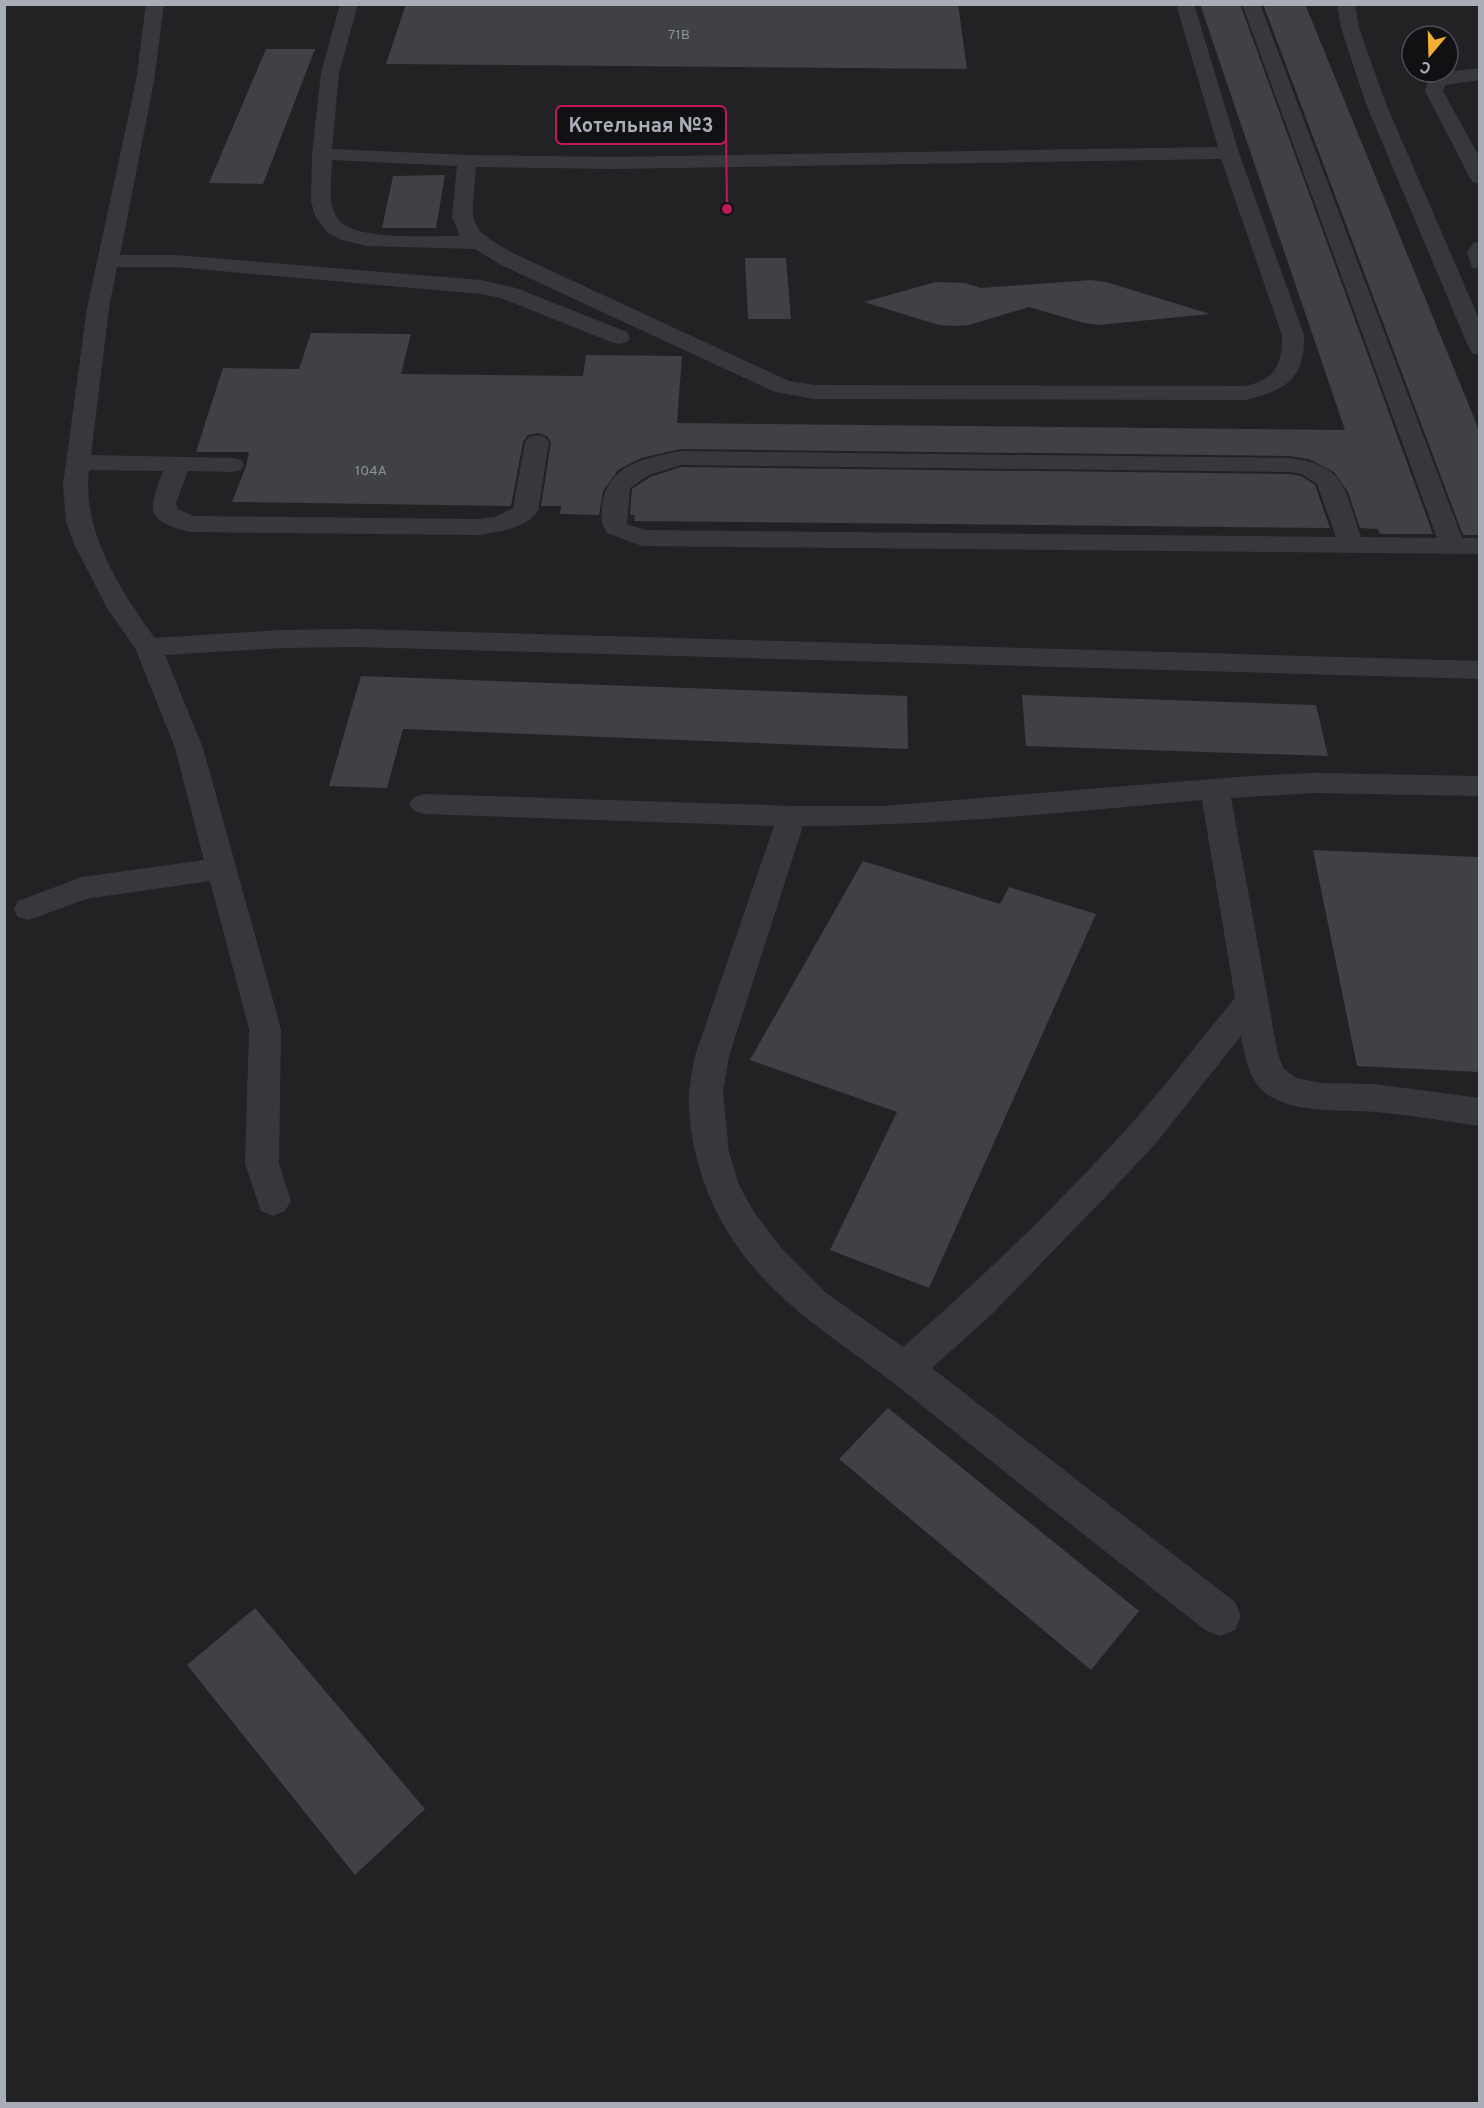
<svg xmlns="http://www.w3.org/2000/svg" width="1484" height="2108" font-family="Overpass,sans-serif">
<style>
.built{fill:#222225;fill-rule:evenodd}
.building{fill:#404145}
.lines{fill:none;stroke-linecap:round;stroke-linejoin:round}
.minor{fill:#37383d;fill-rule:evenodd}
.labels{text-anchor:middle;stroke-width:5;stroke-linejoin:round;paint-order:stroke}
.far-number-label{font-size:14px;fill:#8e929b}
.leader{fill:none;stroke:#c2185b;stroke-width:2}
.callout-dot{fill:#c2185b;stroke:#111113;stroke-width:2}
.callout{fill:#111113;stroke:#c2185b;stroke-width:2}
.callout-label{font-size:20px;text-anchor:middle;font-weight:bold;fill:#a8adb8}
</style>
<rect width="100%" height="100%" fill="#161618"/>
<path class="built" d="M5 5H1479V2103L5 2104ZM1412 36H1448V72H1412Z"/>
<path class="building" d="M406 4H958L967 69 386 64Z
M1200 4H1240L1433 534H1380L1378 529 1360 528 1348 492 1334 472 1309 459 1289 456 681 449 641 458 618 470 603 491 599 515 560 514 561 506H541L551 442 547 436 538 433 528 435 523 442 511 506 232 502 246 466 249 452H196L223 368 299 369 311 333 411 334 401 374 583 376 586 355 682 356 677 423 1345 430Z
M1263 4H1305L1479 430V535H1463Z
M266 49H315L263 184 209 183Z
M445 175 436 228H382L393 176Z
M745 258H786L791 319H748Z
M1091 280 1106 282 1210 314 1099 325 1084 323 1029 307 969 325 954 326 939 325 864 302 936 282 965 283 981 288Z
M681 467 1289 474 1301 476 1315 485 1330 528 634 521 635 515H630L632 489 650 477Z
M361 676 907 696 908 749 403 729 387 788 329 786Z
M1022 695 1316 705 1328 756 1026 746Z
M1313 850 1479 857V1072L1357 1066Z
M863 861 1000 904 1009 887 1096 914 929 1288 830 1250 897 1112 750 1060Z
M888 1408 1139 1611 1091 1670 839 1459Z
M255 1608 425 1809 355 1875 187 1665Z"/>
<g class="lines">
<path class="minor" d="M146 4H164L154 81 120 255H175L481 280 516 288 627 332 630 337 627 342 619 344 611 342 501 298 481 294 175 267H117L109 308 91 455 232 458 241 460 244 465 241 470 232 472 188 471 176 503 178 509 193 516 478 519 495 517 513 508 525 442 529 437 537 435 545 437 549 442 538 511C525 529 498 532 478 535L190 532C143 520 149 510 163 471L89 470C82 532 120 590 155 638L281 630 357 629 1480 661V679L357 647 281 648 165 655 203 748 281 1029 279 1164 291 1201 285 1211 273 1216 261 1211 245 1164 249 1029 210 881 86 899 29 920 18 917 14 909 18 901 82 877 204 860 175 748 135 648 107 608 74 544 66 521 63 485 87 308 136 81Z
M340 4H358L339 73 332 149 467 155 613 157 1218 147 1176 4H1194L1239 153 1304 335C1305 379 1286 390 1246 400L815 399 775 392 501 265 475 249 367 246 342 240 328 233 315 216 311 201 312 154 321 73ZM1221 159 1282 335C1282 366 1276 378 1246 386L815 385 789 381 517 255C463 226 472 225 476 167L613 169ZM332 160 457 166 452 217 460 236C432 235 350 243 336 216 327 200 332 177 332 160Z
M1242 4H1260L1462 538H1480V554L642 546 607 533C601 524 601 517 602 506 607 464 645 458 681 451L1289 458C1347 465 1344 489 1361 537L1437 538ZM681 465 1289 472 1302 474 1317 484 1336 537 645 530 627 524 630 488 649 475Z
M1337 4H1355L1359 28 1386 104 1480 321V355L1472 353 1469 348 1366 104 1341 28Z
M1480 68V80L1445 85 1443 91 1480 158V184L1473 182 1470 178 1425 91 1429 78 1446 72Z
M1480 241V269L1472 268 1467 252 1473 243Z
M1314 773 1480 776V796L1314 793 1231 798 1278 1055 1284 1069 1296 1078 1321 1083 1374 1084 1480 1098V1126C1445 1121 1410 1115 1375 1112 1341 1109 1285 1115 1260 1088 1248 1075 1244 1052 1241 1036L1156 1143 1114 1188 992 1314 932 1368 1235 1602 1241 1616 1235 1630 1220 1636 1205 1630C1103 1550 1001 1469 900 1388 837 1338 773 1304 729 1234 704 1195 687 1139 689 1092 690 1080 693 1068 695 1056L774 826 424 814 414 811 409 804 414 797 424 794 792 806H883L1249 776ZM1202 800 1235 998C1200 1040 1167 1084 1131 1124 1060 1203 983 1277 903 1347L825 1292 782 1249 754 1212 739 1185 729 1152 723 1092 729 1056 803 826C937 826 1069 812 1202 800Z"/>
</g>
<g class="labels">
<g class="far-number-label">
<text x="679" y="39">71В</text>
<text x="371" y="475">104А</text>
</g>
</g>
<path class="leader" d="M727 209L726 125"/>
<circle class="callout-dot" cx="727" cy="209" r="6"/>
<rect class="callout" x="556" y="106" width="170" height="38" rx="6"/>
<g class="callout-label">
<text x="641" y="132">Котельная №3</text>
</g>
<rect width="1484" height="2108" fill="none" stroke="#a8adb8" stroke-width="12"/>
<g transform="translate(1430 54) rotate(199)"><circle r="28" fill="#111113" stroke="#4d4f55" stroke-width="1.5"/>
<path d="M0-4.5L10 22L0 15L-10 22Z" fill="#f2b134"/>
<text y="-9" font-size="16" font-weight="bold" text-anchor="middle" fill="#a8adb8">С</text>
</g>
</svg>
